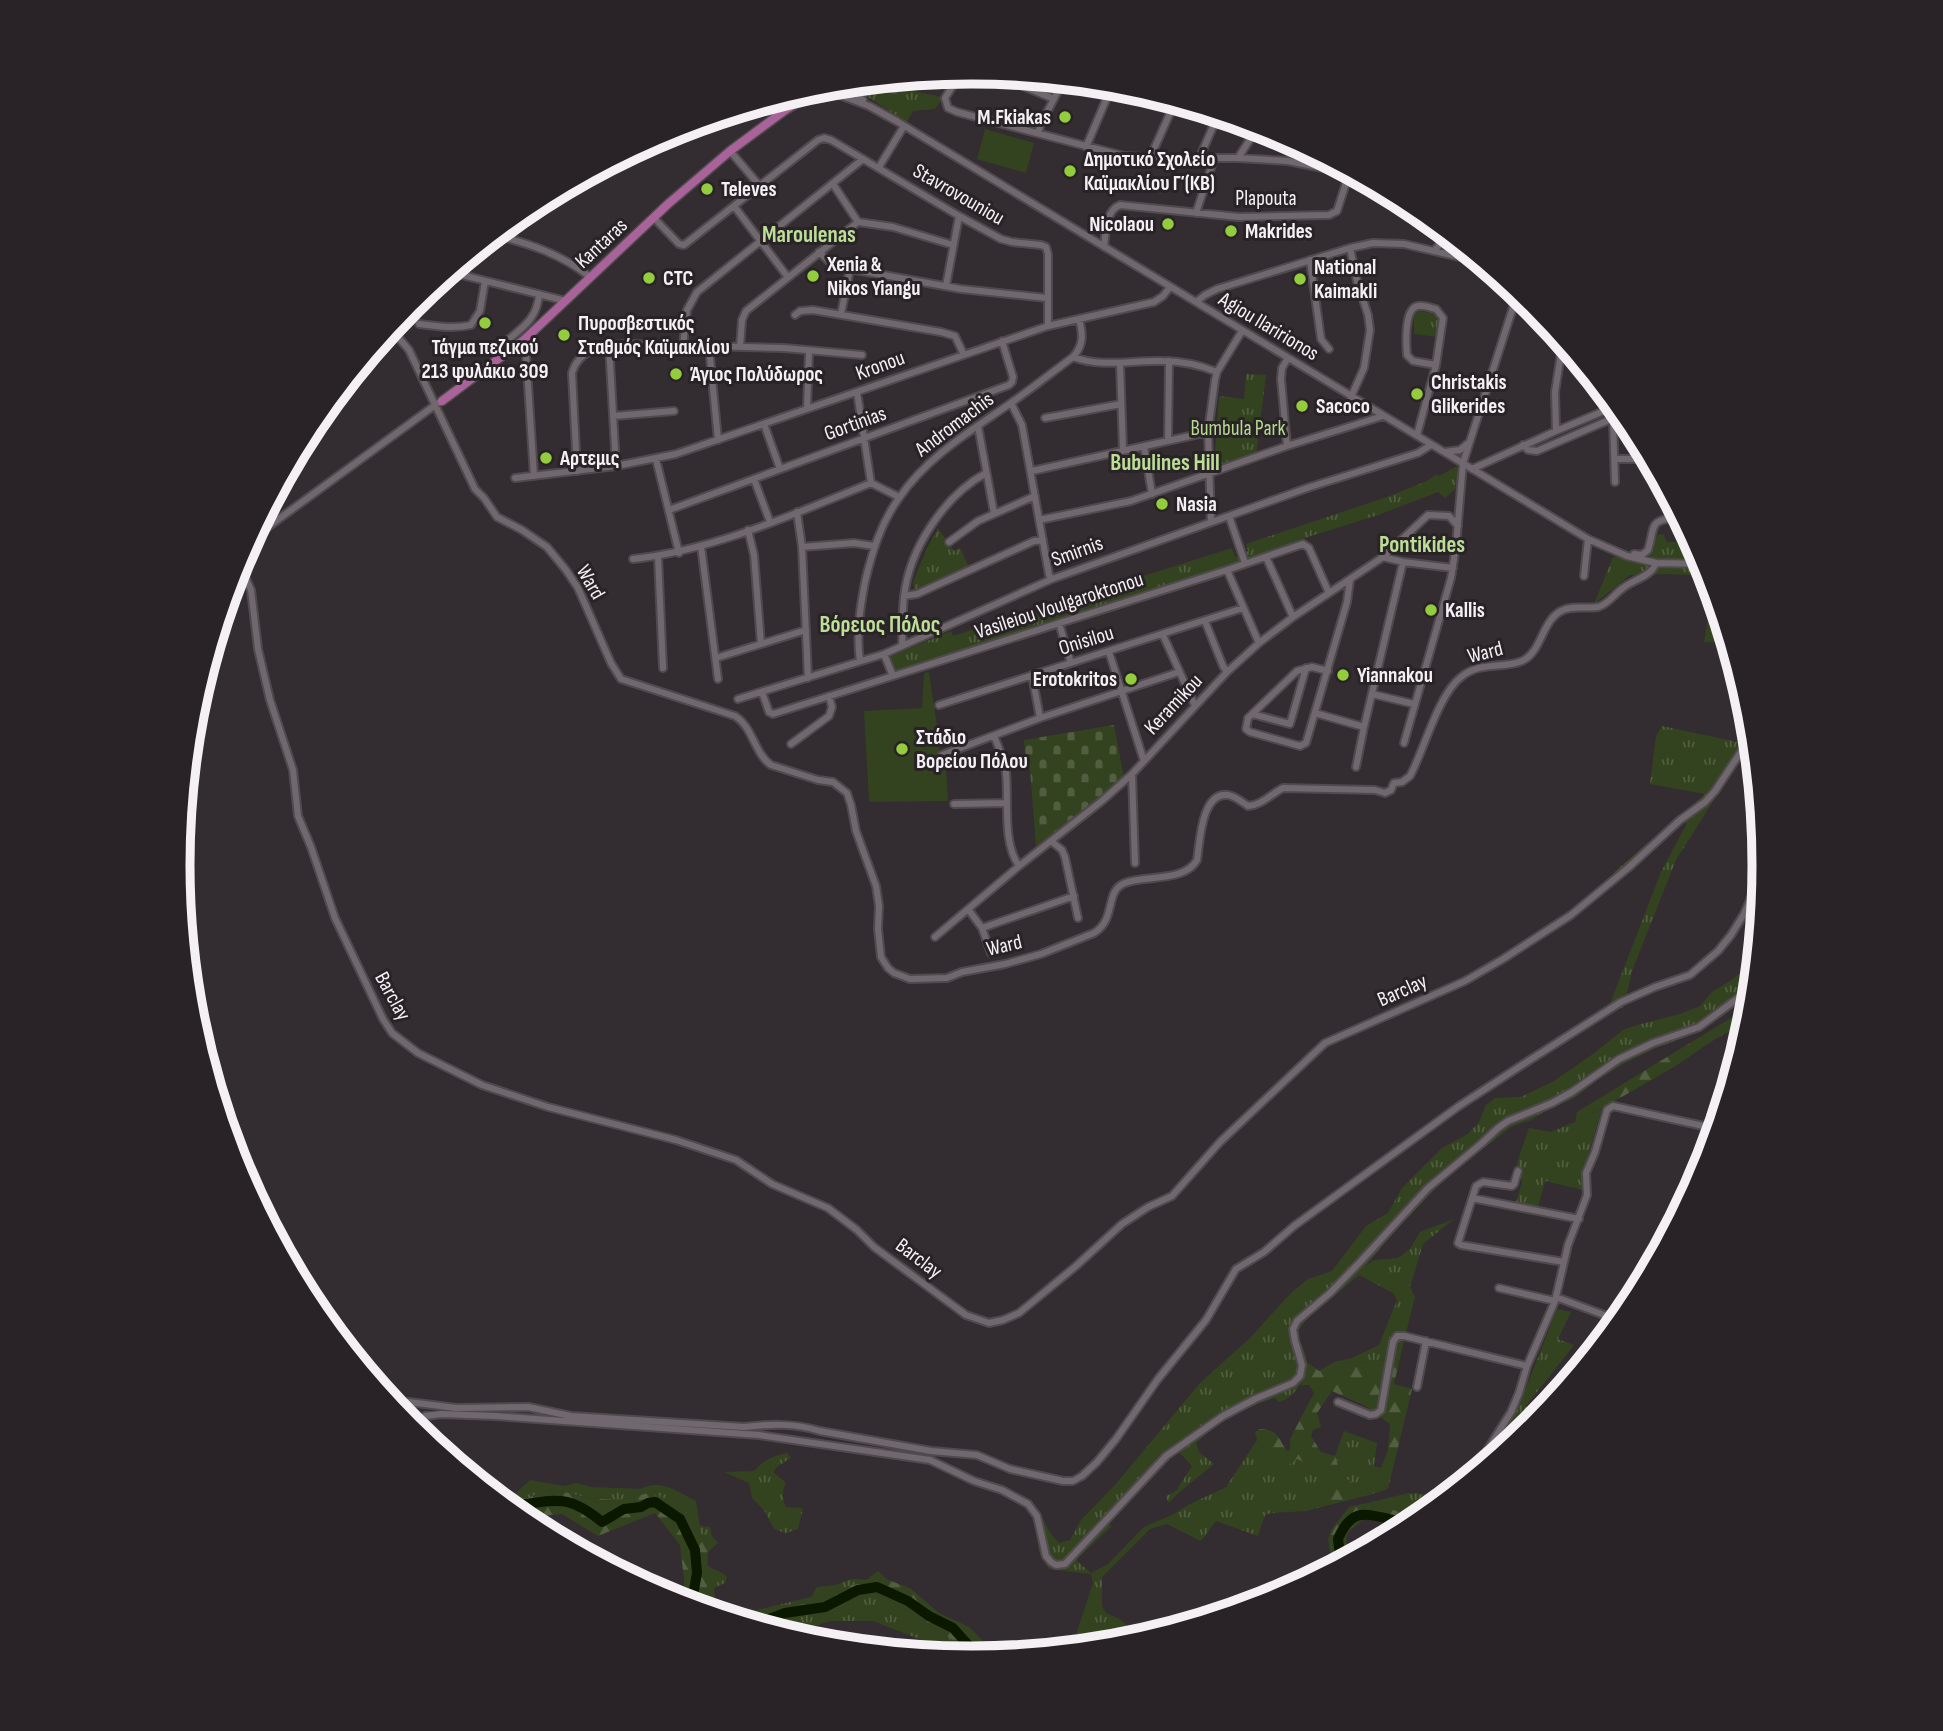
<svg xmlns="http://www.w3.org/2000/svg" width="1943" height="1731" font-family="'Sofia Sans Condensed',sans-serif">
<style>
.grass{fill:url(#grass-tufts)}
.forest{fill:url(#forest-firs)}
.cemetery{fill:url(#cemetery-stones)}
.pitch{fill:#33431f}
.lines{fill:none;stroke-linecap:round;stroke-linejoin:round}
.river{stroke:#0b1800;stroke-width:10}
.minor-casing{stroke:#4f4a4d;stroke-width:10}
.major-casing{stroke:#4f4a4d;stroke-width:11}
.minor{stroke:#70686e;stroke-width:6}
.major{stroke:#aa639a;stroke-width:8}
.poi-dot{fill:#93cd3d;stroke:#292327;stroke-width:2.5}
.labels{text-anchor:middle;stroke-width:6;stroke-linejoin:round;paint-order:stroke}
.poi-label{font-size:21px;font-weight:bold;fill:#f4f0f3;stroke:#292327;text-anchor:start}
.street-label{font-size:21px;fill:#f4f0f3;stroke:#292327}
.park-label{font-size:21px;fill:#b6da8f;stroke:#292327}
.neighbourhood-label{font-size:23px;font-weight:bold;fill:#bcde97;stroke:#292327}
.rim{fill:none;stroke:#f4f0f3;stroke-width:9}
</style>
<defs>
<pattern id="grass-tufts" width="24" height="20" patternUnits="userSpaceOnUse" patternTransform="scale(1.75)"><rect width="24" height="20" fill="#33431f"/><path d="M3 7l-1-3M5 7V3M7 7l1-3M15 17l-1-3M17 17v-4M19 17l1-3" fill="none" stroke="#515e40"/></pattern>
<pattern id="forest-firs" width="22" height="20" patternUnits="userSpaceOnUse" patternTransform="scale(1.75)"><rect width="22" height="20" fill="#33431f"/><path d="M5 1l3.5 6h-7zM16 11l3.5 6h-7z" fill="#515e40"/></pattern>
<pattern id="cemetery-stones" width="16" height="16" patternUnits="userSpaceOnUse" patternTransform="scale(1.75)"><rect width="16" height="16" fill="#33431f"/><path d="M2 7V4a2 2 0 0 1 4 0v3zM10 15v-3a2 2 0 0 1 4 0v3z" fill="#515e40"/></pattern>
</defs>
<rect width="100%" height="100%" fill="#332c31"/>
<path class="grass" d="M873 81 897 93 902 87C916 93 929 93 943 98L935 109 913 111 907 122 863 94 855 83Z
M1419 311 1437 314 1441 318 1438 337 1414 334V314Z
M1246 374 1266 375 1256 456 1223 465H1218L1216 462 1215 453 1219 396 1244 399Z
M1457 466V487L1445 498 1438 492 1378 515 1308 537 1248 559 1245 553 1248 551 1246 544 1387 497 1427 481 1437 474 1439 476Z
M938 528 954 551 960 548 969 568 919 591 914 588 913 582 927 548Z
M1687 528 1705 562 1708 573 1693 575 1666 574 1630 575 1594 604 1613 557 1646 559 1657 535 1663 534 1667 542H1682Z
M1232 548 1235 557 1240 556 1241 563 896 673 889 657 951 631 953 636Z
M1713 588 1729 643 1704 642Z
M1751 723 1753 743 1729 776 1676 860 1632 971 1624 1007 1606 1014 1661 872 1687 823H1681L1614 882V872L1705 794 1650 784 1656 736 1662 726 1737 742Z
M1756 958 1753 994 1713 1023 1686 1037 1656 1048 1627 1062 1600 1078 1576 1097 1549 1109 1531 1120 1511 1127 1445 1179 1393 1233 1366 1266 1374 1260 1398 1258 1410 1249 1420 1232 1454 1219 1423 1244 1410 1287 1415 1297 1404 1341 1395 1343 1387 1360 1358 1363 1334 1362 1352 1358 1379 1345 1397 1300 1393 1293 1359 1275 1306 1320 1297 1333C1300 1342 1306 1353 1307 1361 1308 1378 1294 1398 1279 1402L1275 1398C1245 1407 1218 1422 1196 1443L1199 1452 1214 1464 1182 1490 1168 1503 1166 1496 1176 1491 1192 1466 1178 1451 1108 1523 1112 1526 1078 1558 1077 1561 1091 1573 1108 1564 1144 1527 1174 1514 1188 1505 1226 1487 1257 1440 1285 1466 1297 1459 1333 1476 1306 1511 1271 1513 1265 1515 1258 1536 1216 1521 1201 1541 1167 1524 1150 1529 1102 1577V1606L1106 1613 1120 1619 1128 1627 1157 1634 1170 1631C1146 1638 1120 1650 1094 1644L1090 1648H1082V1633L1076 1635 1093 1583 1091 1574 1049 1569 1039 1552 1033 1504C1046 1517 1044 1529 1059 1543L1070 1540 1081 1520 1115 1485 1200 1383 1250 1338 1291 1293 1308 1279 1332 1271 1366 1226 1388 1213 1402 1188 1442 1148 1468 1134 1479 1122 1486 1105 1495 1098 1521 1097 1554 1081 1593 1054 1623 1030 1637 1025 1680 1014 1700 1006 1712 992 1733 979Z
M1602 1108 1583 1173V1190L1545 1181 1538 1207 1516 1202 1522 1182 1517 1163 1529 1128 1551 1132 1575 1122Z
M1557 1309 1571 1312 1558 1339 1574 1345 1526 1406 1534 1418 1527 1431 1474 1475 1526 1388Z
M1344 1431 1377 1443 1374 1466 1381 1468 1375 1483 1388 1489 1369 1495 1367 1489 1342 1477 1335 1456Z
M787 1453 791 1458 778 1466 773 1472 786 1483C782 1490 782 1499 786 1507L803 1508 798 1529 786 1533 774 1529 764 1510 752 1498 749 1483 724 1472 754 1471C764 1460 773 1456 787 1453Z
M530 1480 564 1486 576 1483 591 1487 641 1489C661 1478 677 1492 696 1501L700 1526 710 1527 712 1536 718 1543 708 1552 707 1543 690 1517 648 1493 620 1500 589 1498 552 1489 527 1498 499 1500 490 1492 516 1493Z
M1409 1493 1449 1496 1426 1515 1420 1512H1400L1367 1503Z
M707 1565C714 1571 721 1570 727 1577L725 1583 714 1588 716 1613 704 1610 707 1588Z
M878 1571 888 1580 851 1585 821 1600 735 1619 728 1617 811 1597 817 1587 835 1585 852 1579 866 1580Z
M876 1591 968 1650 991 1657 971 1659 945 1657 932 1644 873 1621H830L787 1635 757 1626 838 1605Z"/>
<path class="forest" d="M1744 1010 1750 1017 1748 1027C1725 1027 1693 1056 1672 1068 1640 1087 1608 1105 1575 1122L1577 1112Z
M1404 1341 1394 1384 1412 1389 1388 1489 1375 1483 1388 1450 1390 1424 1365 1406 1332 1391 1317 1413 1321 1427 1313 1430 1311 1436 1321 1452 1335 1456 1342 1477 1367 1489 1369 1495 1306 1511 1333 1476 1297 1459 1285 1467 1257 1440 1255 1432 1260 1429C1279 1430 1277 1437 1287 1451L1290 1450V1439L1314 1393 1309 1385H1301L1307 1362 1319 1371 1334 1362 1358 1363 1387 1360 1396 1343Z
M552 1489 589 1498 620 1500 648 1493 677 1502 690 1517 708 1545 707 1588 704 1610 684 1604V1580L680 1545 655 1513 598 1536 562 1514 521 1518 499 1500 527 1498Z
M1367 1503 1400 1512H1420L1426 1515 1404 1530 1399 1526 1364 1519C1345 1535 1341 1534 1353 1557L1332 1568 1329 1562 1330 1552 1328 1539 1332 1529 1349 1507Z
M888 1580 910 1588 939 1613 969 1627 988 1646 1015 1648 1020 1654 991 1657 968 1650 876 1591 838 1605 757 1626 735 1619 821 1600 851 1585Z"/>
<path class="cemetery" d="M1114 725 1124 778 1036 846 1030 769 1026 765 1024 740Z"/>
<path class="pitch" d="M985 129 1034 143 1026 173 977 159Z
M929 672 938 733 940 766 946 765 948 801 869 802 864 711 922 708 924 673Z"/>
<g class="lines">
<path class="river" d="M506 1505C551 1505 561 1488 602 1522L624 1509 641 1507 648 1503 655 1502 680 1519 695 1550 697 1573 694 1590 687 1605
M1345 1562 1340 1556 1338 1539C1351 1509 1363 1513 1389 1519 1398 1521 1404 1521 1412 1526
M753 1625 785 1613 825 1607 858 1590 877 1587 908 1601 929 1616 953 1628 971 1648 980 1653 997 1654 1002 1656"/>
<defs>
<path id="minor" d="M961 73 945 98 948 108 957 112 1124 156 1160 158H1238L1288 161 1328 169 1367 181
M994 74 1054 99
M876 81 895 89 902 79
M849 84 854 92 863 100
M837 94 869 106 898 122 1588 539 1627 556 1656 563
M1038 133 1041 124 1063 81
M1086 147 1112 86
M730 151 759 185
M1150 158 1175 102
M1238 158 1258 127
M1199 159 1218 115
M879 167 904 126
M833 184 858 222
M734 206 787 276
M1196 213 1214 159
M654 218 679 244 684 245 818 140 824 138 831 140 959 216 1001 239 1012 242 1041 245 1046 247 1048 254V326
M495 235C530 244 561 254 590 277
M512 239 515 218
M1104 247C1106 233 1105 211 1120 205L1239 217 1329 215 1337 211 1349 174
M1350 248 1357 281 1368 315 1370 330 1364 368 1351 397
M1434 251 1448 235
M819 252 831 263 850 269 961 289 1047 298
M1310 260 1321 339 1329 349
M450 272 566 301
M946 286 959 216
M1196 302 1205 295 1217 289 1350 248 1373 243 1404 244 1481 262
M841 314 850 269
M795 315 800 311 813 310 941 332 955 336 963 353
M419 324C436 326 454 329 471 325L480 311 485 281
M389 331 398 337 409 350 475 489 484 498 497 517 522 530 547 547 566 570 578 588 611 663 621 679 735 716C753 727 754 753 771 765L818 780 833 782 847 793 851 805 856 831 876 886 879 906 878 929 881 957 888 968 894 973 910 979 947 978 962 972 1005 964 1041 954 1094 933C1117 919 1104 891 1125 883 1145 875 1185 882 1197 860 1200 842 1201 792 1228 795 1235 796 1242 802 1248 806 1262 805 1271 794 1283 788L1375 790 1385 793 1391 790 1394 783 1402 782 1410 776C1425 748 1438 695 1461 677 1480 661 1504 669 1522 661 1542 652 1541 622 1561 611 1573 605 1585 609 1598 607 1609 604 1614 594 1623 588 1634 579 1651 577 1656 563L1706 564
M509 339C525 326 538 316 539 294
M525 339 534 476
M609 345 616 466
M683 346 687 310 697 292 863 159
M709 347 718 440
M740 347 742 320 746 311 858 222 893 227 953 245
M1073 357C1102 368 1132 360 1162 361 1180 361 1200 365 1217 372
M1120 363 1123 450
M857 392 871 483
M1011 403 1022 425 1049 575 1052 579
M807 409 809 351
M613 416 674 411
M1045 418 1121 404
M1613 419 1615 482
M764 424 780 469
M978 426 994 513
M1556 431 1555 392 1563 341
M1417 435 1436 365 1443 318 1436 309C1431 308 1424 305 1418 306 1404 308 1406 344 1407 355L1413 361 1436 365
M1168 440 1169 361
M1523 445 1528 450 1537 451 1623 414
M1144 446 1152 494
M1287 446 1281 379 1282 368 1288 358
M1445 452 1460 450 1467 444
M656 459 679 553
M1615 459H1650
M1472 469 1556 431 1616 406
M577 471 572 373C579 348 604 345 627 344L784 348 862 355
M1032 471 1208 432
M1656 471V480
M515 478 616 466 676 454 1048 326 1154 302 1163 296 1170 287
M754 479 770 522
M669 510 1009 385 1012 382 1013 377 1002 341
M797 512 802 547 808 678
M1229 516 1245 563
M1039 520 1131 501 1287 446 1383 416
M1211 522 1208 432 1215 380 1217 372 1242 331
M748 530 754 555 761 644
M250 540 438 403
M949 542 978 521 1035 496
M701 546 718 679
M802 547 854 543 874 546
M1634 554 1642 555 1648 550C1656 522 1648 522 1680 516
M658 556 663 668
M1266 557 1293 617
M1383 557 1403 562 1453 568
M633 559C715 550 796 513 871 483L899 497
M237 566 246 579 251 590 258 649 270 700 293 770 298 816 311 847 335 918 383 1019 392 1033 418 1053 482 1085 548 1107 676 1140 736 1160 772 1184 828 1208 857 1230 874 1247 966 1315 989 1323 1003 1320 1019 1313 1030 1304 1076 1266 1122 1224 1148 1207 1172 1196 1220 1142 1325 1043 1465 981 1503 959 1571 915 1628 868 1680 820 1705 802 1715 791 1752 735
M1227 570 1259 643
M1584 576 1588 539
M904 596 917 594 1034 541 1043 540
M1205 621 1223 666 1227 672
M1059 623 1071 663
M1163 635 1195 706
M902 646C903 629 902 613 904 597 909 549 944 496 986 473
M1109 652 1144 761
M884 654 893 676
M716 658 806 630
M860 661C856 635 860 608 865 582 872 552 881 523 899 498 927 457 969 432 1008 405 1030 390 1051 373 1073 357 1084 345 1083 334 1079 319
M1328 671 1312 667 1297 671 1248 718 1246 729 1250 732 1300 746 1306 743 1347 602 1350 580
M1032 675 1040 718
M762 692 769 712 773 714 1227 570 1303 544 1309 548 1329 593
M1372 694 1414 704
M738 699 884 654 1052 579 1310 487 1418 453 1431 445
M939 705 1243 608
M1315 713 1364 727
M1252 714 1290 724 1306 668
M994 736C999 748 1004 759 1006 773 1009 801 1002 842 1019 866
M1404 743 1451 578 1456 546 1463 463 1518 292
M791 744 829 716 832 707 829 696
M942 755 1040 718 1179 672
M1356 767 1364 727 1403 562
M1132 774 1135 863
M954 804 1007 803
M1051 841 1062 850 1065 857 1078 918
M968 909 982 928 991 953
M982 928 1074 896
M935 937 1019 866 1103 800 1132 774 1227 672 1259 643 1293 617 1383 557 1428 515 1449 516 1458 526
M1518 1171 1514 1184 1512 1186 1483 1182 1476 1186 1458 1243 1461 1245 1564 1262
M1472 1198 1579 1219
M1499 1288 1555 1301
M1556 1297 1620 1321
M1417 1387 1426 1341
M1338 1402 1370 1415 1376 1414 1381 1410 1393 1342 1397 1336H1404L1527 1366
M391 1403 409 1402 456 1408 528 1407 571 1416 744 1427C770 1424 794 1423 820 1431L931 1451 977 1455 1010 1469 1063 1481H1073L1082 1476 1097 1462 1116 1439 1158 1379 1206 1320 1236 1269 1264 1252 1294 1226 1459 1106 1522 1065 1621 1002 1655 987 1690 975 1718 951 1731 935 1744 914 1756 887 1765 859
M409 1425 425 1416 441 1414 495 1416 759 1435 930 1460 974 1481 1002 1490 1028 1504 1037 1516 1046 1556 1051 1562 1056 1565 1065 1564 1166 1456 1223 1416 1255 1399 1293 1383 1300 1376 1302 1365 1295 1341 1293 1329 1297 1321 1330 1293 1361 1261 1428 1188 1482 1143 1498 1128 1508 1121 1552 1103 1572 1092 1619 1059 1653 1043 1699 1027 1753 987
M1464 1479 1488 1449 1511 1412 1519 1393 1527 1366 1555 1301 1568 1245 1587 1195 1586 1173 1595 1152 1607 1110 1613 1106 1717 1129"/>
<path id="major" d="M806 90C818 98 839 97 847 84
M442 401 525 339 668 204 730 151 784 111 795 104 816 95"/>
</defs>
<use href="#minor" class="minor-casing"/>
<use href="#major" class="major-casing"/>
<use href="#minor" class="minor"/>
<use href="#major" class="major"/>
</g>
<g class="poi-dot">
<circle cx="1065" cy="117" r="7"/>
<circle cx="1070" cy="171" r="7"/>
<circle cx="707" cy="189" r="7"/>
<circle cx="1168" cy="224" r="7"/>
<circle cx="1231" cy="231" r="7"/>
<circle cx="813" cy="276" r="7"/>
<circle cx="649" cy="278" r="7"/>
<circle cx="1300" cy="279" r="7"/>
<circle cx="485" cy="323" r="7"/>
<circle cx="564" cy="335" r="7"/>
<circle cx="676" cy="374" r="7"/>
<circle cx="1417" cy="394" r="7"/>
<circle cx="1302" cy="406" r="7"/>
<circle cx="546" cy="458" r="7"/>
<circle cx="1162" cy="504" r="7"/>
<circle cx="1431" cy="610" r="7"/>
<circle cx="1343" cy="675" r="7"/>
<circle cx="1131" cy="679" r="7"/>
<circle cx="902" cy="749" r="7"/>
</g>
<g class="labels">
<g class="poi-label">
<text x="1051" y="124" text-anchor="end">M.Fkiakas</text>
<text x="1084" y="166">Δημοτικό Σχολείο<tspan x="1084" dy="24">Καϊμακλίου Γ΄(ΚΒ)</tspan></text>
<text x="721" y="196">Televes</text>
<text x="1154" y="231" text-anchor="end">Nicolaou</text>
<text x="1245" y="238">Makrides</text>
<text x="827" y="271">Xenia &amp;<tspan x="827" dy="24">Nikos Yiangu</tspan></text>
<text x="1314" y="274">National<tspan x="1314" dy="24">Kaimakli</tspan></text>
<text x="663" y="285">CTC</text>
<text x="578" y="330">Πυροσβεστικός<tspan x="578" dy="24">Σταθμός Καϊμακλίου</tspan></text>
<text x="485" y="354" text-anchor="middle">Τάγμα πεζικού<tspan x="485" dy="24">213 φυλάκιο 309</tspan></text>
<text x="690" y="381">Άγιος Πολύδωρος</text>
<text x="1431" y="389">Christakis<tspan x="1431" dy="24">Glikerides</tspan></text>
<text x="1316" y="413">Sacoco</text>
<text x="560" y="465">Αρτεμις</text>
<text x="1176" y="511">Nasia</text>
<text x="1445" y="617">Kallis</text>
<text x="1357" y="682">Yiannakou</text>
<text x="1117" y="686" text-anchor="end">Erotokritos</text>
<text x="916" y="744">Στάδιο<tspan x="916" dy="24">Βορείου Πόλου</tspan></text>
</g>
<g class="street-label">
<text transform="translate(959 194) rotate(30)" y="7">Stavrovouniou</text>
<text x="1266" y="205">Plapouta</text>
<text transform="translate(601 243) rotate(-43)" y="7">Kantaras</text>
<text transform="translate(1269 326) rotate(31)" y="7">Agiou Ilaririonos</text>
<text transform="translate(880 365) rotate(-20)" y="7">Kronou</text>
<text transform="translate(855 423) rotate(-20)" y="7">Gortinias</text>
<text transform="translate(954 424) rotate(-37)" y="7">Andromachis</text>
<text transform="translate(1077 551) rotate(-20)" y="7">Smirnis</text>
<text transform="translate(591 582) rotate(60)" y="7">Ward</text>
<text transform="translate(1059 605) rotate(-18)" y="7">Vasileiou Voulgaroktonou</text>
<text transform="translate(1086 640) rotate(-17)" y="7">Onisilou</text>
<text transform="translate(1485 652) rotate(-14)" y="7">Ward</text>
<text transform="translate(1173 704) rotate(-47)" y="7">Keramikou</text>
<text transform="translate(1004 945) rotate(-13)" y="7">Ward</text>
<text transform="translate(1402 990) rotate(-24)" y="7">Barclay</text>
<text transform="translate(393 996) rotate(61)" y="7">Barclay</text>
<text transform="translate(919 1258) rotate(37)" y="7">Barclay</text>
</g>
<g class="park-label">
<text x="1238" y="435">Bumbula Park</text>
</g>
<g class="neighbourhood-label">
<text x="809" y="242">Maroulenas</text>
<text x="1165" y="470">Bubulines Hill</text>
<text x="1422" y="552">Pontikides</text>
<text x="880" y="632">Βόρειος Πόλος</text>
</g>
</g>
<path d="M0 0H1943V1731H0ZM190 865a781 781 0 1 1 1562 0a781 781 0 1 1-1562 0Z" fill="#292327" fill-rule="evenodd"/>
<path class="rim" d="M190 865a781 781 0 1 1 1562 0a781 781 0 1 1-1562 0Z"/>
</svg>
